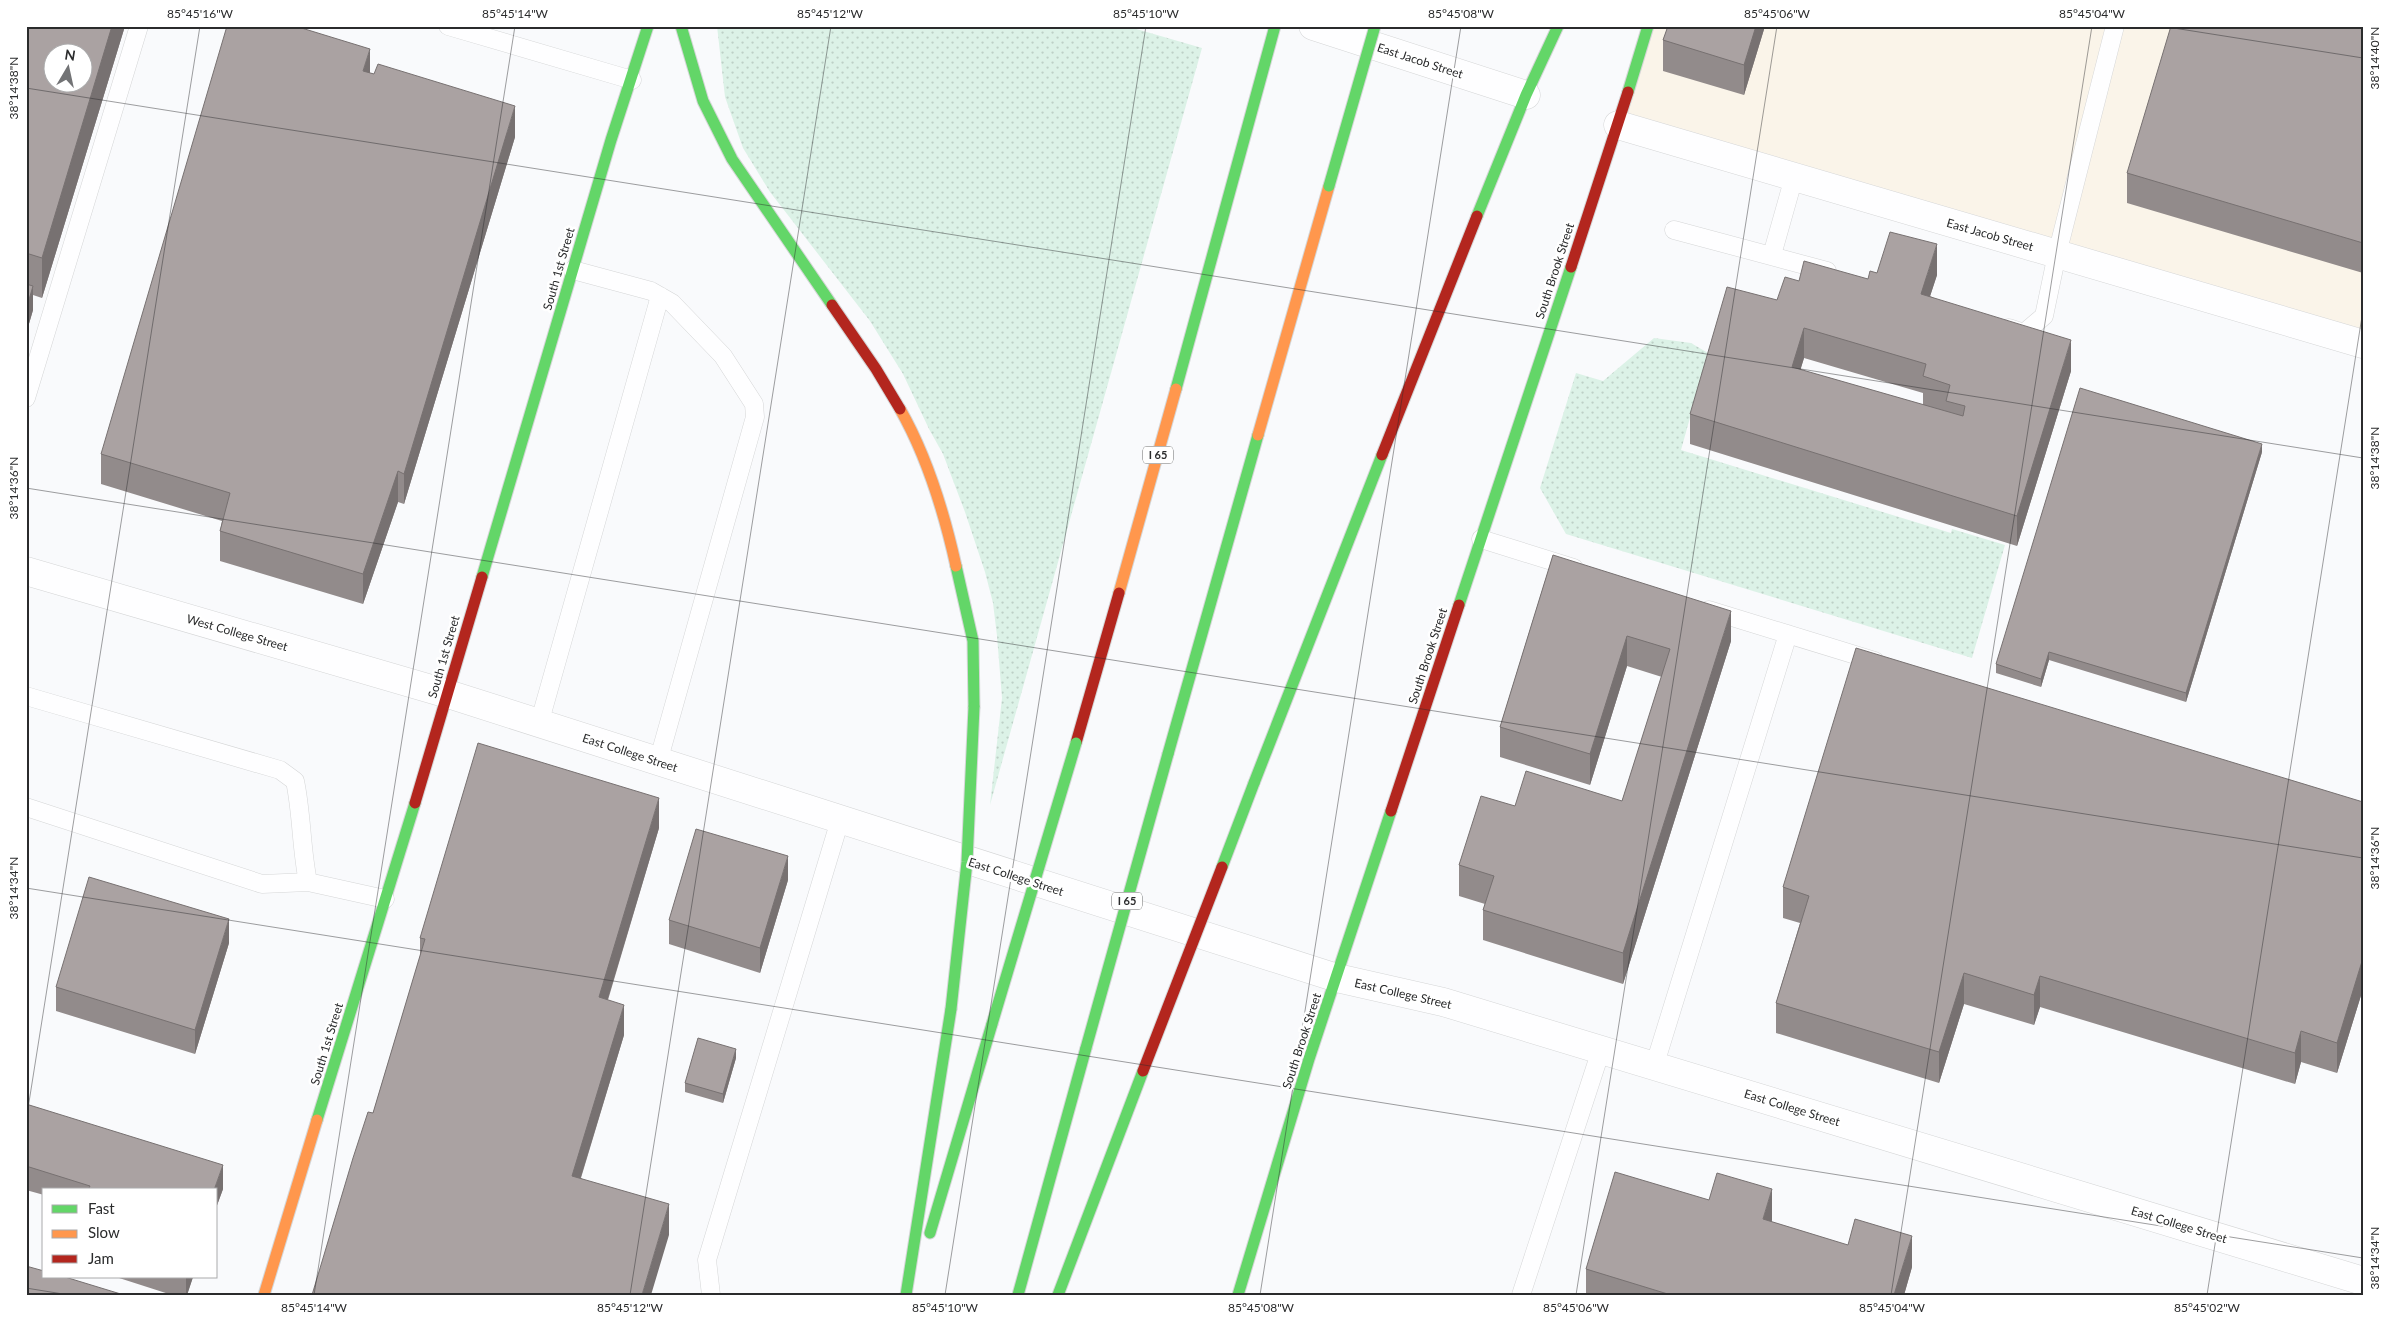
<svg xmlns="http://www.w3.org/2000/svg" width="2389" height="1321" font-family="Lato,sans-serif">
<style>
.medical{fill:#faf4e9}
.green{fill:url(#green-dots)}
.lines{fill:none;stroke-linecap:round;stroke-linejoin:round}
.lane-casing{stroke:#d5d6d7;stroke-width:19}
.street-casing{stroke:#d5d6d7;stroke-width:29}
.fast-casing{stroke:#d5d6d7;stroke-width:13}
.slow-casing{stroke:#d5d6d7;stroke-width:13}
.jam-casing{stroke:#d5d6d7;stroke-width:13}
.lane{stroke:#fefeff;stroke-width:18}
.street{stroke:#fefeff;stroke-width:28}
.fast{stroke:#63d668;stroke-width:11}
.slow{stroke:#ff974d;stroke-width:11}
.jam{stroke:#b3261e;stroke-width:11}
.fast-bridge-casing{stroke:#d6d7d8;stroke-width:13;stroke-linecap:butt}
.jam-bridge-casing{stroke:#d6d7d8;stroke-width:13;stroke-linecap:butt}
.fast-bridge{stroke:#63d668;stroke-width:11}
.jam-bridge{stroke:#b3261e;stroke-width:11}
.wall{fill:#928b8b;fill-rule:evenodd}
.shaded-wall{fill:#777171}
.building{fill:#aaa2a2;stroke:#777171;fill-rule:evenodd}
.ticks{fill:none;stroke:#2a2b2c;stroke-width:1;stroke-opacity:0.45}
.labels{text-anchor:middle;stroke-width:5;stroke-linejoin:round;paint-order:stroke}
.shield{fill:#fff;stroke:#6a6b6b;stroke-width:1}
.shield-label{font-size:11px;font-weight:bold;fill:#2a2b2c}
.street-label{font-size:12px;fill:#2a2b2c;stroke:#fff}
.neatline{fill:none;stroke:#2a2b2c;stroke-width:2}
.ticks-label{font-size:12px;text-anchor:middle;fill:#2a2b2c}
</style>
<defs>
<pattern id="green-dots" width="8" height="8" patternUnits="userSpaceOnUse" patternTransform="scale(1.25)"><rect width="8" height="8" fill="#dcf2e7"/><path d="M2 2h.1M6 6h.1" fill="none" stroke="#bdd0c6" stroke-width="1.8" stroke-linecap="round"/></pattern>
</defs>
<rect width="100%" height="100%" fill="#f9fafc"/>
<path class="medical" d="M1648 26H2363V344L1618 125Z"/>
<path class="green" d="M717 26H1126L1202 48 990 805 1002 698 997 636 993 603 985 572 965 512 943 454 929 429 903 374 870 321 770 192 743 148 725 97Z
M1654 338 1691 343 1708 353 1681 450 1951 533 1952 529 2005 545 1972 658 1566 534 1540 488 1576 373 1603 381Z"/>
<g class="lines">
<defs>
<path id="lane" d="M448 26 632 80
M1674 230 1827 271
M1772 255 1794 177
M573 270 651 291 672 303 723 356 754 404 755 417 658 762
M2009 328 2024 333 2044 316 2057 254 2115 26
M26 398 139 26
M1481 539 1574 568
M1709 610 1875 661
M26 696 280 770 295 781C302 814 301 848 308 882
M539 724 660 296
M26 807 262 884 308 882 385 899
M1654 1067 1788 634
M711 1295 707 1260 840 820
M1521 1295 1601 1050"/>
<path id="street" d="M1313 26 1526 95
M1618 125 2363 344
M26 571 448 694 1337 978 1443 1002 2363 1281"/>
<path id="fast" d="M681 26 703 101 732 159 832 305
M1628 92 1648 26
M1477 216 1526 95 1558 26
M1176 389 1275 26
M956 566 973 641 974 707
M482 577 611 140 648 26
M1459 605 1571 267
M1168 754 1258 435
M1254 783 1382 455
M317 1120 415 803
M930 1233 992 1024
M906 1295 951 1009
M1018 1295 1086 1048
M1058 1295 1143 1071
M1238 1295 1309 1059 1391 811"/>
<path id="slow" d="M900 409C928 458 944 512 956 566
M1258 435 1329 186
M1119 593 1176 389
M264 1295 317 1120"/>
<path id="jam" d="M1571 267 1628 92
M832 305 876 369 900 409
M1382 455 1477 216
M1076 743 1119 593
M415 803 482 577
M1391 811 1459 605"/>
</defs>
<use href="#lane" class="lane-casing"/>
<use href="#street" class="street-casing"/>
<use href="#fast" class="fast-casing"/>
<use href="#slow" class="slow-casing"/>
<use href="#jam" class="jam-casing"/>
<use href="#lane" class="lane"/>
<use href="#street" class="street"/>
<use href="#fast" class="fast"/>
<use href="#slow" class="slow"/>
<use href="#jam" class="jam"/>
<defs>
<path id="fast-bridge" d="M1329 186 1375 26
M1222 867 1254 783
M951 1009 967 862 974 707
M992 1024 1076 743
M1086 1048 1168 754"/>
<path id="jam-bridge" d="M1143 1071 1222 867"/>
</defs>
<use href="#fast-bridge" class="fast-bridge-casing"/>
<use href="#jam-bridge" class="jam-bridge-casing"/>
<use href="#fast-bridge" class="fast-bridge"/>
<use href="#jam-bridge" class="jam-bridge"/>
</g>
<path class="wall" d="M26 26H125L42 298 33 295V310L26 334Z
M1668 26H1765L1744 95 1663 71V40Z
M2363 26V273L2127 203V173Z
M370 73 515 137 404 504 398 502 363 604 220 561V531L222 521 101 484V454Z
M1937 275 1930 296 2071 371 2017 546 1690 444V414L1777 300 1799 281 1868 279ZM1804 358 1923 393V405L1800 370Z
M2262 452 2186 702 2049 660 2041 687 1996 673V664Z
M1553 555 1731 641 1623 984 1483 940V910L1485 904 1459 896V865L1622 801 1662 677 1627 666 1590 785 1500 757V727Z
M2363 802V989L2337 1073 2301 1062 2295 1084 2040 1007 2034 1025 1964 1004 1939 1083 1776 1033V1003L1800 923 1783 918V887Z
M659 828 608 1000 624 1035 581 1178 669 1235 373 1113 420 957V938Z
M788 880 760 973 669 944V920Z
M229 943 195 1054 56 1011V987Z
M736 1058 723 1103 685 1092V1083Z
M26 1104 223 1189 216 1208V1190H44V1195L26 1190Z
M1772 1220V1222L1912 1267 1904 1295H1586V1269Z
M116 1277H193L187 1295H172Z"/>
<path class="shaded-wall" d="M112 26H125L42 298V258Z
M1756 26H1765L1744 95V65Z
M370 49V79L363 71Z
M515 106V137L404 504V474Z
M1937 244V275L1921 324V294Z
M33 286V310L26 334V310Z
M1804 328V358L1792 398V367Z
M2071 340V371L2017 546V516Z
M2262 444V452L2186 702V693Z
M398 471V502L363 604V574Z
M1731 611V641L1623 984V953Z
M1627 636V666L1590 785V754Z
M2049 652V660L2041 687V679Z
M659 798V828L599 1028V997Z
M788 856V880L760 973V948Z
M229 919V943L195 1054V1030Z
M2363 958V989L2337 1073V1043Z
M1964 973V1004L1939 1083V1052Z
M2040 976V1007L2034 1025V995Z
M624 1005V1035L572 1206V1176Z
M2301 1031V1062L2295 1084V1053Z
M736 1049V1058L723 1103V1094Z
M223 1165V1189L216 1208V1190H214Z
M1772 1189V1220L1763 1249V1219Z
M669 1204V1235L651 1295H642Z
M1912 1236V1267L1904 1295H1894Z
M186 1277H193L187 1295H186Z"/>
<path class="building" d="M26 26H112L42 258 26 253ZM52 52H82V82H52Z
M227 26H295L370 49 363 71 374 74 378 64 515 106 404 474 398 471 363 574 220 531 230 493 101 454Z
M1668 26H1756L1744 65 1663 40Z
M2171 26H2363V243L2127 173Z
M1890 232 1937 244 1921 294 2071 340 2017 516 1690 414 1727 287 1777 300 1785 277 1799 281 1804 261 1868 279 1870 271 1877 273ZM1804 328 1926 364 1923 376 1950 385 1946 401 1965 406 1963 416 1792 367Z
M26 284 33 286 26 310Z
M2080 388 2262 444 2186 693 2049 652 2041 679 1996 664Z
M1553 555 1731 611 1623 953 1483 910 1494 876 1459 865 1481 796 1515 806 1526 771 1622 801 1670 649 1627 636 1590 754 1500 727Z
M1856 648 2363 802V958L2337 1043 2301 1031 2295 1053 2040 976 2034 995 1964 973 1939 1052 1776 1003 1809 896 1783 887Z
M478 743 659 798 599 997 624 1005 572 1176 669 1204 642 1295H312L353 1158 368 1112 373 1113 425 939 420 938Z
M696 829 788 856 760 948 669 920Z
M89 877 229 919 195 1030 56 987Z
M698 1038 736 1049 723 1094 685 1083Z
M26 1104 223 1165 214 1190H88L90 1186 26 1166Z
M1615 1172 1709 1200 1717 1173 1772 1189 1763 1219 1848 1245 1855 1219 1912 1236 1894 1295H1671L1586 1269Z
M26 1266 44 1271V1277H65L124 1295H26Z"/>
<path class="ticks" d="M2161 26 2363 58M26 88 2363 458M26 488 2363 858M26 888 2363 1258M26 1121 200 26M26 1288 69 1295M314 1295 515 26M630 1295 831 26M945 1295 1146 26M1260 1295 1461 26M1576 1295 1777 26M1891 1295 2092 26M2207 1295 2363 310"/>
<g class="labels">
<g class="shield">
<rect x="1143" y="446.5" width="30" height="17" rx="4"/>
<rect x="1112" y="892.5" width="30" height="17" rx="4"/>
</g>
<g class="shield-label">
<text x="1158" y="459">I 65</text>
<text x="1127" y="905">I 65</text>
</g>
<g class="street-label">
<text transform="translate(1420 61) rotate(18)" y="4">East Jacob Street</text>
<text transform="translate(1990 235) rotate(16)" y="4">East Jacob Street</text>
<text transform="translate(559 269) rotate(-74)" y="4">South 1st Street</text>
<text transform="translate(1555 271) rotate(-72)" y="4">South Brook Street</text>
<text transform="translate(237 633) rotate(16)" y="4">West College Street</text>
<text transform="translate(1428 656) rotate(-72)" y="4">South Brook Street</text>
<text transform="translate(444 657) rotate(-74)" y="4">South 1st Street</text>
<text transform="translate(630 753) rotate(18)" y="4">East College Street</text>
<text transform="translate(1016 877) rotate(18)" y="4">East College Street</text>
<text transform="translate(1403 994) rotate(13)" y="4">East College Street</text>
<text transform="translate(1302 1041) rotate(-72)" y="4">South Brook Street</text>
<text transform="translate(327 1044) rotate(-73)" y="4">South 1st Street</text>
<text transform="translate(1792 1108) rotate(17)" y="4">East College Street</text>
<text transform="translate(2179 1225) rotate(17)" y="4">East College Street</text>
</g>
</g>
<rect width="2389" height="1321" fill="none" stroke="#ffffff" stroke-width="55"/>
<rect x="42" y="1188" width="175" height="90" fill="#ffffff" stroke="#aaaaab"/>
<rect x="52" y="1205" width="25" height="8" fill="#63d668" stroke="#aaaaab"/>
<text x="88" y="1214" font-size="15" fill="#2a2b2c">Fast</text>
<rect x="52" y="1230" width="25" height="8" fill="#ff974d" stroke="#aaaaab"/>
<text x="88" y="1238" font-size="15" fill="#2a2b2c">Slow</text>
<rect x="52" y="1255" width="25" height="8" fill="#b3261e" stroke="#aaaaab"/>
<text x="88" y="1264" font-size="15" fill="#2a2b2c">Jam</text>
<g transform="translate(68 68) rotate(9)"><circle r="24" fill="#ffffff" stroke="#aaaaab"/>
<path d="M0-4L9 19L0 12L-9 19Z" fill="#727375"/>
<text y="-8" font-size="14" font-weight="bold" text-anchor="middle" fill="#2a2b2c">N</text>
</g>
<rect x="28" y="28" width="2334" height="1266" class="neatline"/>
<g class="ticks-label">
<text x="200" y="18">85°45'16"W</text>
<text x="515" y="18">85°45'14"W</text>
<text x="830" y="18">85°45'12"W</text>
<text x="1146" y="18">85°45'10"W</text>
<text x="1461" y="18">85°45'08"W</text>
<text x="1777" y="18">85°45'06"W</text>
<text x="2092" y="18">85°45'04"W</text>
<text transform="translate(2375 58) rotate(-90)" y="4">38°14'40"N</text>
<text transform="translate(14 88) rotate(-90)" y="4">38°14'38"N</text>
<text transform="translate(2375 458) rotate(-90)" y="4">38°14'38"N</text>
<text transform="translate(14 488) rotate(-90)" y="4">38°14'36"N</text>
<text transform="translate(2375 858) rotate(-90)" y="4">38°14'36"N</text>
<text transform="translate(14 888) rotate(-90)" y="4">38°14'34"N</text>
<text transform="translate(2375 1258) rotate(-90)" y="4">38°14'34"N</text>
<text x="314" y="1312">85°45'14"W</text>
<text x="630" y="1312">85°45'12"W</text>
<text x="945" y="1312">85°45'10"W</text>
<text x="1261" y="1312">85°45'08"W</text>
<text x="1576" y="1312">85°45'06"W</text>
<text x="1892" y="1312">85°45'04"W</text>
<text x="2207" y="1312">85°45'02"W</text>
</g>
</svg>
